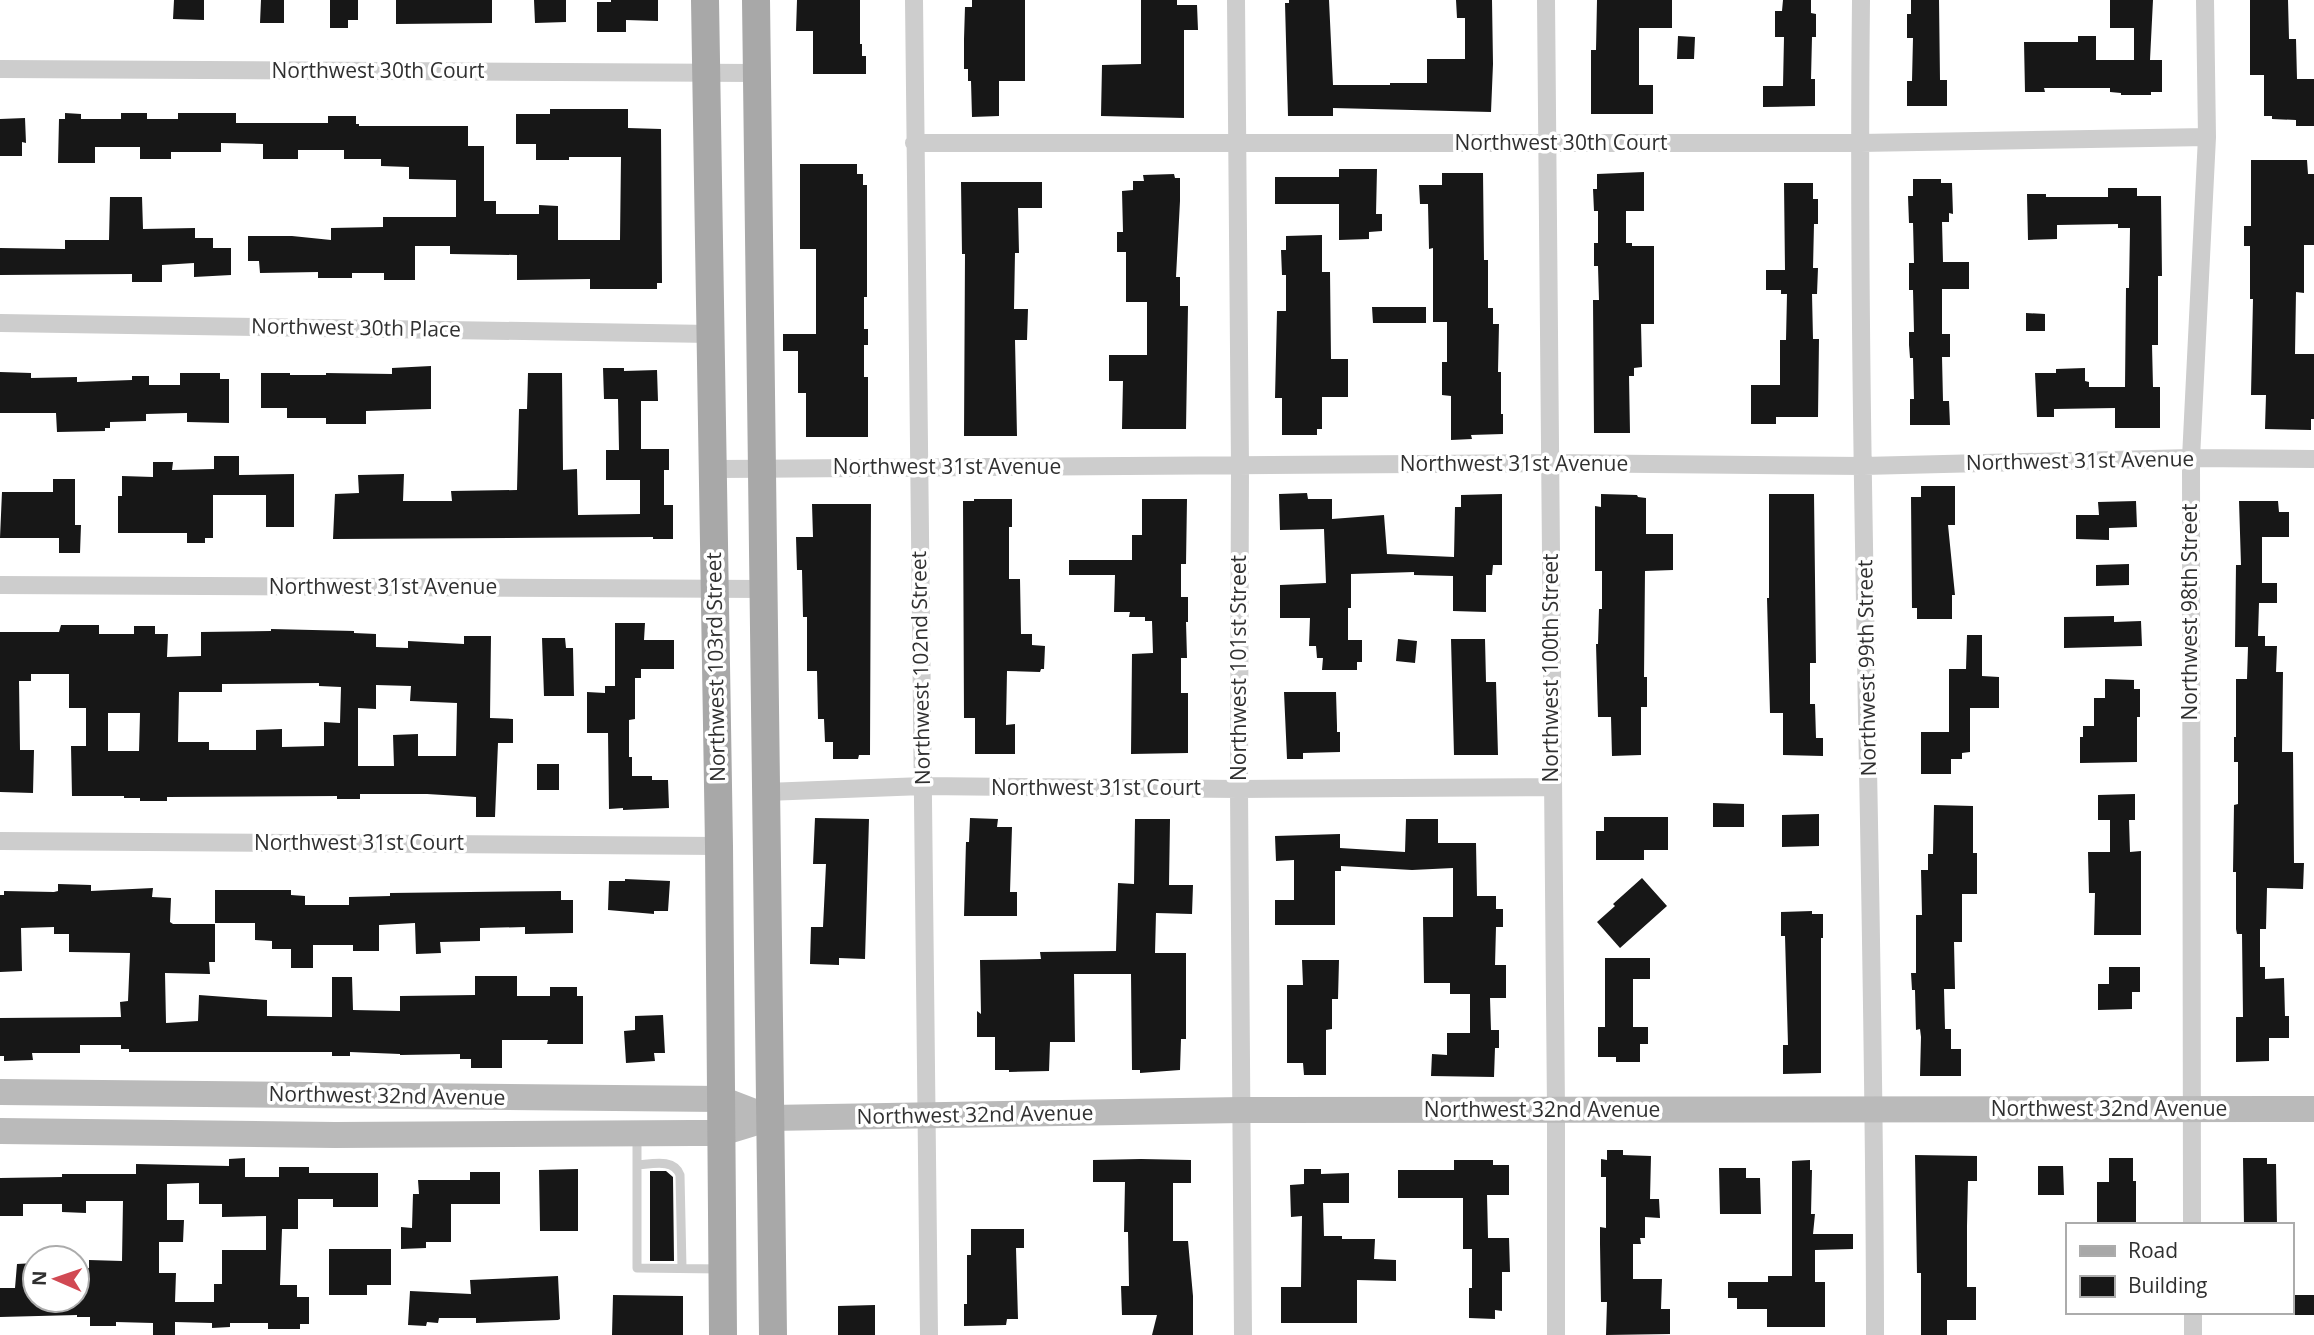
<svg xmlns="http://www.w3.org/2000/svg" width="2314" height="1335" font-family="'Open Sans',sans-serif">
<style>
.building{fill:#171717;fill-rule:evenodd}
.lines{fill:none;stroke-linecap:round;stroke-linejoin:round}
.lane{stroke:#cdcdcd;stroke-width:9}
.street{stroke:#cdcdcd;stroke-width:18}
.secondary{stroke:#bababa;stroke-width:26}
.primary{stroke:#a8a8a8;stroke-width:28}
.labels{text-anchor:middle;stroke-width:7;stroke-linejoin:round;paint-order:stroke}
.street-label{font-size:21px;fill:#303030;stroke:#fff}
</style>
<rect width="100%" height="100%" fill="#fff"/>
<path class="building" d="M174 0H204V20L173 19Z
M261 0H284V23H260Z
M330 0H358V20H348V28H330Z
M396 0H492V23L396 24Z
M534 0H566V22L535 23Z
M611 0H658V21L626 20V32H597V2H611Z
M797 0H860V44H862V56H866V74H813V31H796Z
M972 0H1025V81H999V116L972 117 971 81H968V69H964V39L965 7H972Z
M1141 0H1177V5H1197L1198 30H1184V118L1101 116 1102 65 1141 64Z
M1289 0H1329L1333 85H1390V83H1427V59H1465V18H1457L1456 0H1492L1493 64 1491 112 1333 108V116H1288L1285 3H1289Z
M1597 0H1672V28H1639V85H1653V114H1591V50H1596Z
M1783 0H1811V13L1816 14V37H1812L1811 79H1815V106L1763 107V86H1783L1784 37H1775V11H1782Z
M1911 0H1939L1940 80H1947V106H1907V81H1912L1913 38H1907V14H1911Z
M2110 0H2153L2150 60H2162V92H2151V95H2121V93L2110 92V88H2044L2045 92H2025L2024 42H2078V36H2096V60H2134V28H2110Z
M2250 0H2288L2289 39H2296L2297 79H2314V126H2296V120L2272 119V116H2264V75H2250Z
M1678 36 1695 37 1694 59H1677Z
M550 109H628V128L661 129 662 283H657V289H590V279L517 280V255L450 254V246H415V280H384V273H352V278H318V272L260 273 259 261H248V236H292L331 240V228L383 227V217H456V180L409 179V167L381 166V159H344V150H298V159H263V144L221 143V152H171V159H140V147H95V163H58L59 119H65V113L81 114V119H121V113H147V119H178V113H236V123H328V116H356V124H359V126H468V146H484V201H496V214H539V205L558 206V240H620L621 157H569V160H536V144H516V114H550Z
M25 118 26 143 22 142V156H0V119Z
M2251 160H2307L2308 174H2314V245H2304V293L2296 292 2295 354H2314V419H2311V430L2265 429 2266 395H2251L2253 299H2250V246H2244V226H2251Z
M800 164H857V174H863V185H867V297H864V329H868V345H864V377H868V437H806V393H798V351H783V334H816V249H800Z
M1339 169H1377L1376 214H1382V231L1369 232V239L1339 240V204H1275V177H1339Z
M1644 172V211H1626V243H1632V246H1654V324H1641L1642 367 1634 368V376H1629L1630 433H1594L1593 300H1599L1598 266H1594V243H1598V211H1594L1593 189H1597V174Z
M1442 173H1483L1484 260H1488V308H1493V324H1499L1498 372H1501V414H1503V434L1471 435 1472 439 1451 440V396L1442 395V362H1447V322H1433V248L1429 249 1428 204H1420L1419 185H1442Z
M1174 174 1175 178H1180V201L1176 277H1180V306H1188L1186 429H1122L1123 381H1109V355H1147V302H1126V252H1117V232H1123L1122 191 1133 190V181H1144L1143 175Z
M1913 179H1941V183H1952L1953 214 1949 213V222H1942L1943 262H1969V289H1942V334H1950V357H1942L1943 401H1949L1950 425H1910V399H1914L1913 358H1910L1909 345V332H1914L1913 290H1909V263H1914L1913 223H1909L1908 196H1913Z
M961 182H1042V208H1018L1019 253H1015L1014 309H1028L1027 340H1015L1017 436H964L965 254H962Z
M1784 183H1813V199H1818V224H1814L1813 268H1818L1817 294H1812L1813 339H1819L1818 417H1776V424H1751V385H1780V340H1786L1787 294H1781V290H1766V270H1785Z
M2108 188H2137V196H2161L2162 276H2158V345H2152L2153 387H2160V428H2115V408L2054 409V417H2037L2035 373H2056V369L2085 368V381L2089 382V387H2125L2126 288H2129L2130 228H2118V224L2057 225V239L2028 240 2027 194H2046V197H2108Z
M110 197H142L143 229 195 228V238H213V248H231V275L194 277V263L162 265V282H132V274L0 275V248L65 249V240H109Z
M1322 235V272H1330L1331 359H1348V397H1322V429H1317V435H1282V398H1275L1277 311H1286V275H1282L1281 250H1286V236Z
M1372 307H1426V323H1373Z
M2026 313 2045 314V331H2026Z
M431 366V409L366 411V424H326V418H287V408H261V373H290V375H326V373L392 374V368Z
M603 368H624V371L657 370 658 401H641V449H669V470H664V505H673V539H653V537L333 539 335 494 359 493 358 475 404 474 403 501H452L451 491 517 490 519 409H527L528 373H562L563 470 577 469 578 515 640 514V480H606V450H619L618 399H604Z
M0 372 31 373V378L77 377V382L132 380V376H149V385H180V373H220V379H229V423L187 422V413L146 414V421L110 422V428H105V431L57 432 56 413H0Z
M214 456H239V475L294 474V527H266V495H213V538H205V543H187V533H118V496H122V476L153 477V462H173L172 470 214 469Z
M53 479H75V525H81L80 553H59V538H0L2 492H53Z
M1921 486H1955V525H1948L1955 595H1952V619H1917V608H1912L1911 497H1921Z
M1307 493 1308 499H1332V519L1384 515 1387 554 1454 557 1455 507H1461V495L1502 494V565H1493L1492 575H1486V612L1453 611V576L1414 575V572L1351 574V608H1348V640H1362V662H1357V670H1322L1323 658H1317L1316 646H1309L1310 618H1280V585L1326 583 1324 529 1280 530 1279 494Z
M1601 494 1637 495 1638 497 1646 498V534H1673V570L1645 571 1644 677H1647V707H1641V755L1612 756 1611 717H1598L1596 644H1598L1599 609H1602V571H1595V506L1601 507Z
M1769 494H1814L1816 663H1810V704H1815L1816 738H1823V756L1783 755V713H1770L1767 598H1769Z
M974 499H1012V527H1009V579H1020L1021 634H1032V645L1045 646 1044 669H1041L1040 672 1007 671 1006 725 1015 724V754H975V718H964L963 501H974Z
M1142 499H1187L1186 564H1181V597H1188V622H1186L1187 658H1181V693H1188V753L1131 754 1132 654 1153 653 1152 621H1145V617H1129L1130 612H1114L1115 575H1069V560H1132V535H1142Z
M2136 501 2137 527 2109 528V540L2076 539V515H2099L2098 502Z
M2239 501H2278L2279 512H2289V537H2262V583H2277V603H2259L2258 636H2265V646H2277L2276 672H2283L2282 752H2293L2294 863H2304L2303 889 2267 888 2266 929H2260V967H2265V979L2284 978 2285 1016H2289V1038H2269V1061L2236 1062V1017H2243L2242 934H2237L2236 929V872H2233L2234 805 2238 804V762H2234V737H2236V679H2247L2248 647H2235L2236 565H2241Z
M812 504H871L870 755H859L858 759H833V742H825L824 719H818L817 671H807V617H803L802 570H797L796 537H813Z
M2129 564V585L2096 586V565Z
M2114 616V622L2141 621 2142 646 2064 648V617Z
M615 623H645L644 640H674V669H641V678H635V719L629 720V757H632V776H652V780H668L669 808 623 810V808L609 809 608 733H587V692L605 693V686H615Z
M61 625H99V634H134V626H155V634H168L167 657 201 656V632L271 631V629L354 631V633L376 634V647L408 648V641L464 644V636H491L490 718 513 719V743H498L495 817H476V797L427 794H360V799H337V796L167 797V801H140V798H124V796H72L71 746H86V708H69V674H31V681H19L20 750H34L33 793 0 792V632H59ZM319 683V686L341 687 340 723 324 722V746L282 747V729L256 730V750H209V742H178L179 692H222V684ZM376 685 411 686 410 701 457 703 456 756H418V734L393 735 394 766H358V708L376 709ZM108 713H140L139 751H108Z
M1967 635H1982V676L1999 677V708H1970V752L1962 753V759H1951V774H1921V732H1949V669H1966Z
M542 638H565L566 648H573L574 696H544Z
M1398 639 1417 641 1415 663 1396 661Z
M1451 639H1485L1486 682H1496L1498 755H1454Z
M2105 679 2134 680V689H2140V717H2137V762L2080 763V737H2083V726H2094V698H2105Z
M1284 692H1336L1337 726V732H1340V752L1303 753V759H1287Z
M537 764H559V790H537Z
M2135 794V820H2129L2130 852 2141 851V935H2094L2095 893H2089L2088 852H2110V820H2098V795Z
M1713 803 1744 804V827H1713Z
M1934 805 1973 806V853H1977V894H1962V942H1954L1955 989H1944L1945 1029H1951V1049H1961V1076H1920L1921 1037 1920 1029 1916 1030 1915 990H1912L1911 973H1916V915H1922L1921 870H1928V854H1933Z
M1819 814V846L1782 847V815Z
M1604 817H1668V850H1644V860H1596V831H1604Z
M815 818 869 819 865 959 839 958V965L810 964 811 927H823L826 864H813Z
M970 818 998 819 997 827H1012L1010 892H1017V916H964L966 842H969Z
M1135 819H1170L1169 885H1193L1192 914 1156 913 1155 953H1186V1039H1181L1180 1070 1140 1073V1070H1132L1131 974H1074L1075 1042H1050L1049 1071 1009 1072V1070H995V1037H977V1011L981 1014 980 960 1041 959 1040 952 1116 951 1118 883 1134 884Z
M1406 819H1438V843H1476L1477 896H1496V909H1503V927H1496L1495 965H1506V998H1490L1491 1030H1499V1048H1495L1494 1077 1431 1076 1432 1054 1447 1055V1033H1470V994H1450V983H1424L1423 917H1453V868L1412 870 1341 866V871H1335V925H1275V900H1294V860L1276 861 1275 836 1340 834V848L1405 852Z
M1642 878 1667 906 1620 948 1597 922 1615 906 1613 904Z
M625 879 670 881 668 911H654V914L608 910 609 881H625Z
M58 884 91 885V891L153 888 152 897 171 898 170 922 173 924H215V962H209L210 974 165 973 166 1023 198 1021 199 995 267 1000V1016L332 1017V977H352L353 1010 400 1011V996L475 995V976H517V996H550V987H577V996H583V1044H547L548 1040H502V1068H471V1059H460V1054L400 1055V1054L350 1052V1056H332V1052H129V1049H121V1045H80V1053H32L33 1060 4 1061V1056H0V1018L121 1017 120 1002 128 1001 130 953 69 952V934H54V927L21 928 22 971 0 972V895H4V891L54 892 58 891Z
M215 890H291V895L305 896V905H349V897L390 896V893L561 891V900H573V933L525 934V927L480 928V941L440 942 441 953 416 954 415 923 379 925V951H353V945H313V968H291V949H272V941L255 940V923H215Z
M1812 911V914H1823V938H1821V1073L1783 1074V1045H1788L1785 936H1781V912Z
M1605 958H1650V979H1633V1027H1648V1044H1640V1062H1616V1057H1598V1027H1605Z
M1302 960H1339L1338 999H1332V1029L1326 1030V1075H1304L1303 1063H1287V985H1303Z
M2109 967H2140V992H2132V1009L2098 1010V984H2109Z
M663 1015 665 1053H654L655 1061 626 1063 624 1031 635 1030V1016Z
M1607 1150H1623V1155L1651 1156 1650 1199H1659L1660 1218 1645 1217V1238H1640L1641 1244H1633V1279H1662L1661 1309H1670V1334L1606 1335 1607 1302H1601L1600 1244V1227L1606 1228V1177H1601V1159L1607 1160Z
M1915 1155 1977 1156V1181H1968L1967 1226V1287H1976V1320H1947V1335H1921V1273H1917Z
M245 1158V1177H279V1167H309V1173H378V1207H333V1199H298V1229H282L280 1285H297V1297H309V1324H300V1329H268V1323H230V1327L212 1328V1323L175 1322V1335H153V1323L116 1322V1326H90V1317H77V1315L0 1317V1288H15L17 1264 35 1263V1300H77V1268H89V1260L122 1261 123 1201H86V1213L62 1212V1204H23V1216H0V1178L62 1177V1174H136V1164L229 1166V1159ZM199 1183V1204H222V1217L266 1216V1250H222V1284H214V1302H175L176 1273H159V1242H183L184 1220H167V1184Z
M2109 1158H2133V1181H2136V1225H2097V1182H2109Z
M2243 1158H2267V1164H2276L2277 1225H2244Z
M1141 1159 1191 1160V1183H1173V1241H1188L1193 1296V1335H1152L1157 1315H1122L1121 1286H1129L1128 1232H1124L1125 1182H1093V1160Z
M1454 1160H1493V1165H1509V1195H1487L1488 1238H1509L1510 1272H1502V1311L1495 1310V1319L1469 1318V1288H1472V1249H1463V1198H1398V1170H1454Z
M1810 1160V1170H1812L1811 1214H1815L1813 1234H1853V1249L1815 1250V1282H1825V1327H1767V1309H1737V1298H1728V1282H1768V1276H1792V1161Z
M2038 1166H2063L2064 1195H2038Z
M1719 1168H1746V1178H1760L1761 1214H1720Z
M578 1169V1231H540L539 1170Z
M1304 1169H1321V1174L1349 1173V1203H1323L1324 1236H1342V1239H1375L1374 1259 1396 1260V1281L1357 1280V1323H1281V1287H1301L1302 1216 1291 1217 1290 1185 1304 1184Z
M650 1171H666L673 1177 674 1261H650Z
M470 1172H500V1204H451V1242H426V1248L401 1249V1227L412 1228 413 1194H419L418 1180H470Z
M971 1229H1024V1248H1016L1018 1319H1007L1006 1325 964 1326V1304H967V1255H971Z
M329 1249H391V1285H367V1295H329Z
M558 1276 560 1319 558 1320 476 1323V1318H439L438 1323 427 1322 426 1326 408 1325 410 1291 471 1294 470 1280Z
M613 1295 683 1296V1335H612Z
M2291 1295H2314V1315H2291Z
M875 1305V1335H838V1306Z"/>
<g class="lines">
<path class="lane" d="M637 1134V1268L721 1269
M637 1165C652 1164 674 1158 680 1175L682 1268"/>
<path class="street" d="M914 0 929 1335
M1236 0 1240 466 1239 789 1243 1335
M1546 0 1556 1110V1335
M1861 0C1856 445 1875 890 1875 1335
M0 69 756 73
M914 143H1860L2207 137
M0 323 711 334
M713 469 1550 463 1863 466 2191 458 2314 459
M0 585 765 589
M766 792 923 786 1239 789 1552 787
M0 841 719 846
M2192 1225 2191 458 2207 137 2205 0
M2193 1312V1335"/>
<path class="secondary" d="M0 1092 721 1099 770 1118
M0 1131 335 1135 693 1133H721L770 1118 1242 1110 2314 1109"/>
<path class="primary" d="M705 0 719 846 723 1335
M756 0 773 1335"/>
</g>
<g class="labels">
<g class="street-label">
<text x="378" y="78">Northwest 30th Court</text>
<text x="1561" y="150">Northwest 30th Court</text>
<text transform="translate(356 328) rotate(1)" y="7">Northwest 30th Place</text>
<text transform="translate(2080 461) rotate(-1)" y="7">Northwest 31st Avenue</text>
<text x="1514" y="471">Northwest 31st Avenue</text>
<text x="947" y="474">Northwest 31st Avenue</text>
<text x="383" y="594">Northwest 31st Avenue</text>
<text transform="translate(2190 612) rotate(-90)" y="7">Northwest 98th Street</text>
<text transform="translate(716 667) rotate(-91)" y="7">Northwest 103rd Street</text>
<text transform="translate(921 668) rotate(-91)" y="7">Northwest 102nd Street</text>
<text transform="translate(1239 668) rotate(-90)" y="7">Northwest 101st Street</text>
<text transform="translate(1551 668) rotate(-90)" y="7">Northwest 100th Street</text>
<text transform="translate(1867 668) rotate(-91)" y="7">Northwest 99th Street</text>
<text x="1096" y="795">Northwest 31st Court</text>
<text x="359" y="850">Northwest 31st Court</text>
<text transform="translate(387 1096) rotate(1)" y="7">Northwest 32nd Avenue</text>
<text x="2109" y="1116">Northwest 32nd Avenue</text>
<text x="1542" y="1117">Northwest 32nd Avenue</text>
<text transform="translate(975 1115) rotate(-1)" y="7">Northwest 32nd Avenue</text>
</g>
</g>
<rect x="2066" y="1223" width="228" height="91" fill="#ffffff" stroke="#acacac" stroke-width="2"/>
<rect x="2080" y="1246" width="35" height="10" fill="#a8a8a8" stroke="#acacac" stroke-width="2"/>
<text x="2128" y="1258" font-size="21" fill="#303030">Road</text>
<rect x="2080" y="1276" width="35" height="21" fill="#171717" stroke="#acacac" stroke-width="2"/>
<text x="2128" y="1293" font-size="21" fill="#303030">Building</text>
<g transform="translate(56 1279) rotate(272)"><circle r="33" fill="#ffffff" stroke="#acacac" stroke-width="2"/>
<path d="M0-5L12 26L0 18L-12 26Z" fill="#d14953"/>
<text y="-10" font-size="19" font-weight="bold" text-anchor="middle" fill="#303030">N</text>
</g>
</svg>
